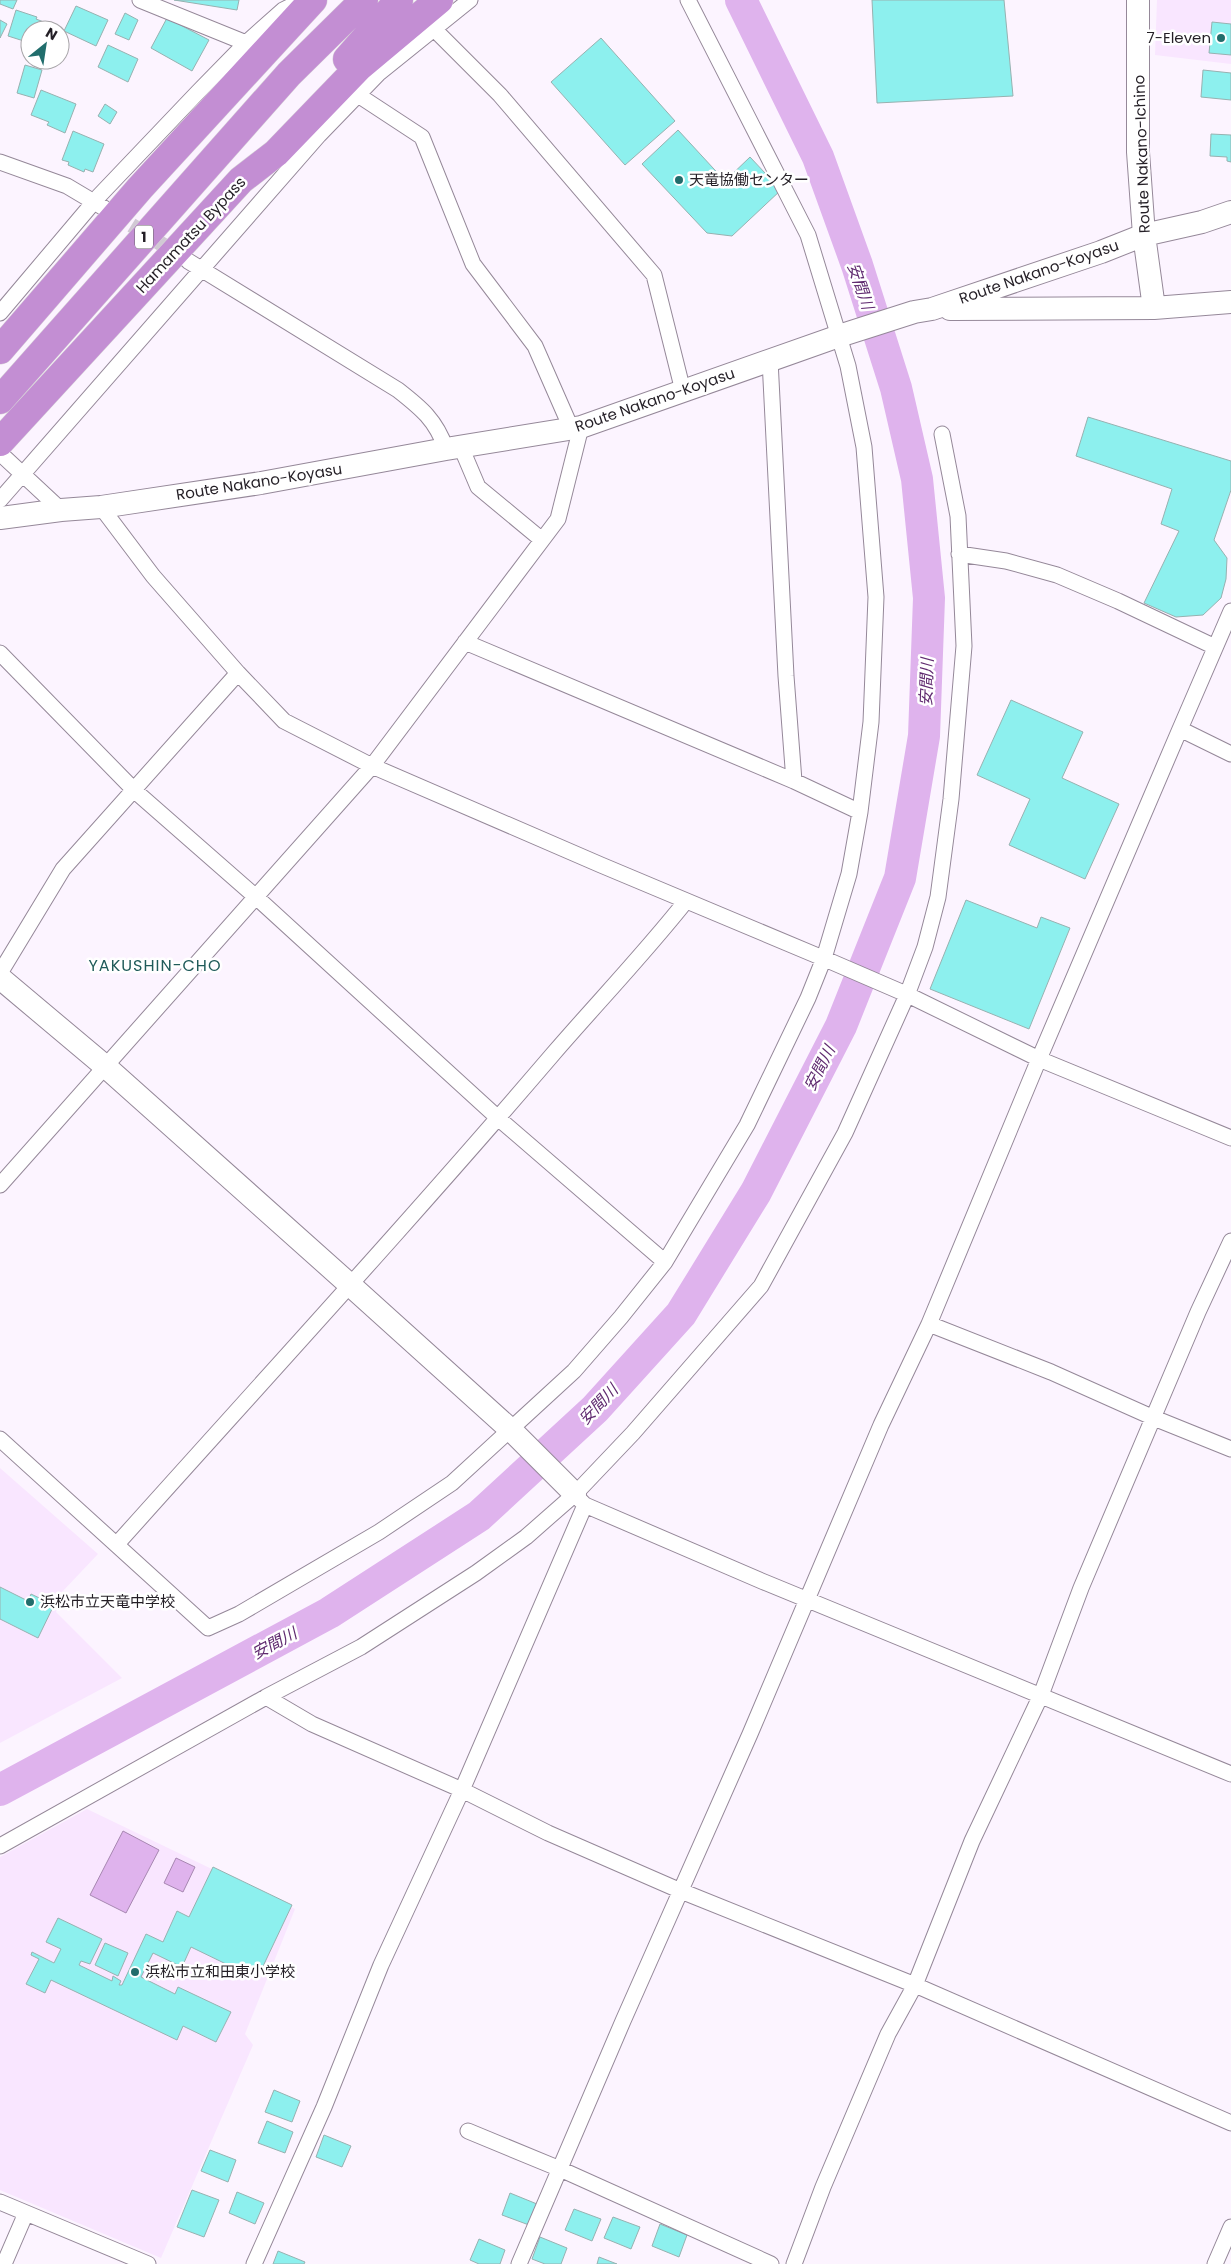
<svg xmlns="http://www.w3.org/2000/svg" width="1231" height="2264" font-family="Poppins,'Noto Sans JP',sans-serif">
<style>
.built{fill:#f9e6ff}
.water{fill:#dfb3ed;stroke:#a787b1}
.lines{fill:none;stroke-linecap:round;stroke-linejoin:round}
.river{stroke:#dfb3ed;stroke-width:32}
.building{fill:#8df0ee;stroke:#97b1b0}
.street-tunnel{stroke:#d1c9d4;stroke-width:15;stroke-dasharray:15 8;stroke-linecap:butt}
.street-casing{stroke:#958899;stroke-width:17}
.secondary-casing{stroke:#958899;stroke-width:24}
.highway-casing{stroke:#d8d7d8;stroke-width:29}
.street{stroke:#fff;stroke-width:15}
.secondary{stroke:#fff;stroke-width:22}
.highway{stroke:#c38ed3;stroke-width:28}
.poi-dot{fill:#216d6c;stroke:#fff;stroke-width:2}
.labels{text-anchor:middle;stroke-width:5;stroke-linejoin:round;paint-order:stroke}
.shield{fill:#fff;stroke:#666267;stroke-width:1}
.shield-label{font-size:14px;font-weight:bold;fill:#241f26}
.poi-label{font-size:15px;fill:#241f26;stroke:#fff;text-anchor:start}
.street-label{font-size:15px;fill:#241f26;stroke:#fff}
.water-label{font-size:16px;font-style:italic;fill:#602b70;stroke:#fff}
.neighbourhood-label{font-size:16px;letter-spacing:1px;fill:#205b5a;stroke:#fff}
</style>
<rect width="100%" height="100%" fill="#fcf4ff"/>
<path class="built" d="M1157 0H1231V64L1155 55Z
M0 1468 98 1554 62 1592 56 1612 122 1678 0 1743Z
M87 1809 295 1909 245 2034 253 2045 161 2258 0 2190V1857Z"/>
<path class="water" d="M123 1831 159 1850 126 1913 90 1895Z
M176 1858 195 1867 183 1892 164 1883Z"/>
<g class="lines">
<path class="river" d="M0 1790 329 1613 479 1516 595 1409 681 1314 756 1192 841 1026 900 878 924 736 929 598 917 479 896 388 857 265 818 157 741 0"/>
</g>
<path class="building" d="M0 0H17L13 9 0 4Z
M174 0H239L237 10Z
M872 0H1004L1013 96 877 103Z
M76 6 108 20 96 46 64 31Z
M16 10 37 17 36 19 49 24 48 29 52 30H30V43L8 36Z
M125 13 138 20 129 40 115 34Z
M167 18 209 40 192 71 151 48Z
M0 20 7 24 0 38Z
M1212 22 1231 24V55L1209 53Z
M601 38 675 121 625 165 551 82Z
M108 45 138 59 128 82 98 67Z
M25 65 42 70 34 98 17 93Z
M1203 70 1231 73V100L1201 97Z
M41 90 76 104 65 133 47 125 49 122 31 115Z
M105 104 117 112 110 124 98 116Z
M678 130 725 181 750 157 781 190 732 236 707 233 642 164Z
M73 131 104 144 93 172 85 169 84 172 68 165 69 162 62 160Z
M1211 134 1231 135V162L1227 161V157L1210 156Z
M1088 417 1231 461V490L1214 540 1227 558 1226 579 1221 598 1203 615 1176 617 1144 603 1179 531 1161 524 1172 489 1076 456Z
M1011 700 1083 732 1062 778 1119 804 1085 879 1009 845 1030 799 977 775Z
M966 900 1037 928 1041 917 1070 928 1029 1029 930 989Z
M0 1587 28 1601 31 1594 54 1605 38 1638 0 1619Z
M213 1867 292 1905 257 1979 191 1947 182 1967 153 1953 141 1977 175 1994 178 1987 231 2012 216 2042 183 2026 177 2040 51 1980 45 1993 26 1984 39 1959 31 1955 32 1952 54 1963 61 1949 46 1942 58 1918 102 1939 90 1964 81 1961 79 1965 112 1981 113 1976 121 1981 119 1985H122L146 1934 163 1942 177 1911 189 1917Z
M105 1943 128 1953 118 1976 95 1965Z
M274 2090 300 2101 292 2122 265 2112Z
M267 2121 293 2132 285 2153 258 2143Z
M324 2135 351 2146 342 2167 316 2157Z
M210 2150 236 2160 228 2182 201 2171Z
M192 2190 219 2200 204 2237 177 2227Z
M237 2192 264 2203 255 2224 229 2213Z
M510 2193 537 2204 529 2225 502 2215Z
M574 2209 601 2219 592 2241 565 2230Z
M613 2217 640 2227 631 2249 604 2238Z
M660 2224 687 2235 679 2257 652 2246Z
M540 2237 567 2248 561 2264H545L532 2259Z
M479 2239 505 2250 500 2264H479L470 2260Z
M278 2251 305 2262 304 2264H273Z
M599 2257 617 2264H597Z"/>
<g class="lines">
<path class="street-tunnel" d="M112 213 179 255"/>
<defs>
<path id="street" d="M140 0 246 43
M433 28 500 95 654 275 683 391
M358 95 422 137 473 264 535 346 571 428
M0 162 67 186 104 208
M188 261 398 390C421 408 436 420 446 449
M0 313 98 197 198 92 246 43 283 10 303 0
M770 360 786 676 794 781
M461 447 478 487 542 540
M2 455 61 510
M0 500 319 135 378 74 470 0
M101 507 153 576 238 673 284 721 372 766 601 865 825 959 906 994 1039 1059 1231 1138
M959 554 1006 561 1057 575 1118 601 1215 647
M465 642 794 781 860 812
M0 653 135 791 256 897 498 1118 665 1262
M1180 729 1231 611
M1231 754 1180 729 1039 1059 929 1324 1051 1372 1154 1418 1231 1449
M0 973 63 869 238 673
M0 1185 372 766 558 519 581 427
M0 1439 208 1628 239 1614 379 1532 452 1483 574 1371 621 1317 665 1262 747 1125 808 998 824 958 849 874 860 812 871 722 876 597 864 447 848 366 808 235 688 0
M579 1499 585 1505 764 1582 1231 1774
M117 1544C263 1381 411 1220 553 1054 597 1003 644 954 686 901
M266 1697 312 1724 462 1790 548 1833 681 1891 915 1985 1231 2123
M0 1846 266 1697 361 1647 476 1573 526 1537 575 1494 633 1433 761 1286 845 1133 907 995 925 947 938 897 951 799 964 646 958 516 942 434
M468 2131 560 2169 771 2264
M0 2202 148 2264
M4 2264 26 2213
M254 2264 324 2107 381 1965 462 1790 585 1505
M519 2264 623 2021 750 1734 881 1425 929 1324
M794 2264 823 2187 888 2034 915 1985 972 1841 1041 1695 1081 1588 1198 1312 1231 1241
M1215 2264 1231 2227"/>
<path id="secondary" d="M1138 0V152L1144 235 1154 308
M950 309 1154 308 1231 302
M0 518 61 510 101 507 261 483 446 449 581 427 839 336 914 312 932 309 1101 252 1144 235 1202 222 1231 212
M0 978 106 1067 349 1284 512 1431 575 1494"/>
<path id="highway" d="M347 59 399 0
M0 350 140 188 313 0
M0 400 289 74 364 0
M0 442 241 180 276 153 359 67 439 0"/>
</defs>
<use href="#street" class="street-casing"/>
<use href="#secondary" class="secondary-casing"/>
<use href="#highway" class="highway-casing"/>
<use href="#street" class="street"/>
<use href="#secondary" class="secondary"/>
<use href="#highway" class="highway"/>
</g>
<g class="poi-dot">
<circle cx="1221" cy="38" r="5"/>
<circle cx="679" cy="180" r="5"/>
<circle cx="30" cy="1602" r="5"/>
<circle cx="135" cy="1972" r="5"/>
</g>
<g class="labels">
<rect class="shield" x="135" y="225.5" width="18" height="23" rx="4"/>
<g class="shield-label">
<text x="144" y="242">1</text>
</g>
<g class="poi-label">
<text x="1211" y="43" text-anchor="end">7-Eleven</text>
<text x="689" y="185">天竜協働センター</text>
<text x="40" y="1607">浜松市立天竜中学校</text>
<text x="145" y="1977">浜松市立和田東小学校</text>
</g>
<g class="street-label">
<text transform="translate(1142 154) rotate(-92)" y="5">Route Nakano-Ichino</text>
<text transform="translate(191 235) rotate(-47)" y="5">Hamamatsu Bypass</text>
<text transform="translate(1039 272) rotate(-19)" y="5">Route Nakano-Koyasu</text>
<text transform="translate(655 400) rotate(-19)" y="5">Route Nakano-Koyasu</text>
<text transform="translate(259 482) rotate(-9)" y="5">Route Nakano-Koyasu</text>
</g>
<g class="water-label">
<text transform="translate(861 286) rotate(71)" y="6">安間川</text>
<text transform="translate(926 682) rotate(-88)" y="6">安間川</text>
<text transform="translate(819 1068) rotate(-63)" y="6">安間川</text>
<text transform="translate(598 1404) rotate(-46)" y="6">安間川</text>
<text transform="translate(274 1643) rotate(-28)" y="6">安間川</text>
</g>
<g class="neighbourhood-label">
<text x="155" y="971">YAKUSHIN-CHO</text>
</g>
</g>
<g transform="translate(45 45) rotate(30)"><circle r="24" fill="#ffffff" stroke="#a7a5a8"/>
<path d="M0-4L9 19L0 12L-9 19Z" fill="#216d6c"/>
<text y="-8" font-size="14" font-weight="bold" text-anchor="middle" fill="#241f26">N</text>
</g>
</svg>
